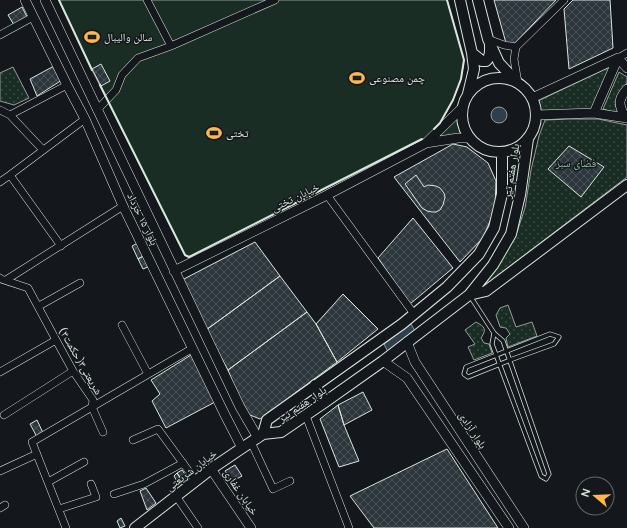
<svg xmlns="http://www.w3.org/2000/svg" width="627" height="528" font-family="'DM Sans','Noto Naskh Arabic',sans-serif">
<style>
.grass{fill:url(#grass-tufts);stroke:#939e99}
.park{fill:url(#park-dots);stroke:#939e99}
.pitch{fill:#1a2d24;stroke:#939e99}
.water{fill:#2f3f4d;stroke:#939e99}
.building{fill:url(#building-cross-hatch);stroke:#d8e6dc}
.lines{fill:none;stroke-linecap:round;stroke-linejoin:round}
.lane-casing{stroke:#d8e6dc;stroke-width:5}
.street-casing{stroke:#d8e6dc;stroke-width:8}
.secondary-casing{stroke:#d8e6dc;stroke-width:10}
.primary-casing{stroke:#d8e6dc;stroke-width:12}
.lane{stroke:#14181c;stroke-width:3.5}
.street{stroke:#14181c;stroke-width:7}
.secondary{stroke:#14181c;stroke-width:9}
.primary{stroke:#14181c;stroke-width:10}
.wall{stroke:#d8e6dc;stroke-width:2}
.labels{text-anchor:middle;stroke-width:3;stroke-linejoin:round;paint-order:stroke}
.poi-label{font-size:11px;fill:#d8e6dc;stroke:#14181c;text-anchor:start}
.park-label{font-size:11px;fill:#8ac095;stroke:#14181c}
.street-label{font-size:11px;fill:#d8e6dc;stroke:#14181c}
</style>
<defs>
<pattern id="grass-tufts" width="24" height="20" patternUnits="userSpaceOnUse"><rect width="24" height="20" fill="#1a2d24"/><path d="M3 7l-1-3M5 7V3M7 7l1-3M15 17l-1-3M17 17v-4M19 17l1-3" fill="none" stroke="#3b4b43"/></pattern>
<pattern id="park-dots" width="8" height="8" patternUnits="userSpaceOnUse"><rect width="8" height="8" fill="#1a2d24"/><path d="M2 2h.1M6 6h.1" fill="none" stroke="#3b4b43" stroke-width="1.8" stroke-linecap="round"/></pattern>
<pattern id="building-cross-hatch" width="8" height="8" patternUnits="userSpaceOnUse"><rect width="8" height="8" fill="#2c363c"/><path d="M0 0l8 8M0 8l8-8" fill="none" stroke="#4a5358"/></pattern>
</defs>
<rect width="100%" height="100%" fill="#14181c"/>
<path class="grass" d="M461 110C460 121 462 128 468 138L429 141Z"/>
<path class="park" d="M13 67 29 98 14 105 0 101V73Z
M610 67 594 111 539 116 538 101Z
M619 72 627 77V83C620 89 617 97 615 105L620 114 603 109Z
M571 119H598L627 125V177L485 285 517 232 525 208 531 170 539 136 545 120Z
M508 305 516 327 532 322 537 336 508 347 506 338 510 334 506 328 500 327 496 315 500 308Z
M476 322C485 327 487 329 481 338L484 343 489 344 492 353 474 360 468 347 475 344 465 330Z"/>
<path class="pitch" d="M59 0H447L464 60 461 79 453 100 440 123 424 139 189 257 185 255 87 60Z"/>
<path class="water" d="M491 115a8 8 0 1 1 16 0a8 8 0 1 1-16 0Z
M411 324 415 331 388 352 384 344Z"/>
<path class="building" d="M494 0H556L513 45 506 43Z
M573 0H610L613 48 569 69 564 9Z
M22 7 27 17 14 25 8 15Z
M101 64 110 81 101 86 92 69Z
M54 66 62 80 37 96 30 79Z
M453 144 467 147 488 163 496 181 495 209 483 238 460 262 394 177Z
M569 146 604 167 581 197 548 169Z
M416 175 424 187 428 185 436 186 440 188 444 193 445 197 443 205 440 210 436 212H432L427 211 422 208 405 184Z
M413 218 453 268 410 304 378 258Z
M140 242 145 255 138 259 132 246Z
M255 242 280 276 206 330 182 280Z
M145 255 150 266 143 269 138 259Z
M280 276 307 312 228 370 206 330Z
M343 294 378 329 337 362 316 324Z
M307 312 316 324 337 362 260 419 245 413 228 370Z
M191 355 215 402 166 428 152 401 160 394 151 380Z
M363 392 372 410 344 425 338 405Z
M338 405 344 425 359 461 339 467 320 419Z
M37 420 43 433 37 437 30 424Z
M447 449 498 528H374L350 496Z
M235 465 242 476 231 482 225 471Z
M182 470 187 477 188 479 183 482 177 473Z
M177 473 183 482 179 485 174 476Z
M146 488 156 503 147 510 140 491Z
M121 518 125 526 120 528 117 521Z"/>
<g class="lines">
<defs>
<path id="lane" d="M470 296 494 333 503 341 549 474 546 479 541 476 492 344 494 333
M550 334 559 337 554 344 510 360 468 377 464 374 466 367Z"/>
<path id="street" d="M147 0 171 46
M0 35 33 17
M488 39 504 45 516 47 514 59 518 83
M516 47 564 0
M618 58 627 53
M0 110 10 115 43 150
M97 110 116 90 122 75 138 58 171 46 275 0
M10 115 67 85
M10 175 61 246
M0 182 10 175 85 119
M327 195 414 314
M0 278 1 279 28 288 56 340 73 371 93 400 92 407 32 442 66 528
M6 280 123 206
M39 306 80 283
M122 325 148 374
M0 372 56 340
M4 415 73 371
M306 416 349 528
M103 432 92 407 193 348
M133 440 158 429 196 481
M251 442 273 489 290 481
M0 471 37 454
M48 482 84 462
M114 494 144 484 183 463
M176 496 198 528
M0 508 5 505
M59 509 96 497 91 484"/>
<path id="secondary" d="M25 0 67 85 85 119 123 206 225 415 242 448
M45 0 240 407 258 438
M532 98 618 58 627 68
M594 113 618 58
M536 115 594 113 627 118
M625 118C619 105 617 100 627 89
M426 143 458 138H470
M174 271 327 195 426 143 463 107
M407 342 415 362 524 528
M383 361 407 378 509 528
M211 469 251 528"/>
<path id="primary" d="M460 0 472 53 474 69 468 94
M478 0 488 39 499 63 517 82
M472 53 482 61H486C491 57 490 50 490 45
M462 115a37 37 0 1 1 74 0a37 37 0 1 1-74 0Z
M469 295 486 291 627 185
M315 385 325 402
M263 434 267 420 402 324 447 287 479 254 494 228 502 194V152
M135 528 211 469 242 448 263 434 281 432 325 402 383 361 469 295 493 265 511 234 520 195 528 139"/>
</defs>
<use href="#lane" class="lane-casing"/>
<use href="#street" class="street-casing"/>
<use href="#secondary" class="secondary-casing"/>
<use href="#primary" class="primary-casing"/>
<use href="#lane" class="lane"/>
<use href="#street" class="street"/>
<use href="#secondary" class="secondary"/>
<use href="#primary" class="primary"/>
<path class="wall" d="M59 0 92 70
M100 85 185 255 189 257 422 139
M434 129 440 123 453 100 461 79 464 60 447 0"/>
</g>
<defs>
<symbol id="stadium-bare" viewBox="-9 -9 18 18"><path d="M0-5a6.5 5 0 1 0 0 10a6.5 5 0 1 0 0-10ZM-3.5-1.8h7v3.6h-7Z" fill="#ffb74d" stroke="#14181c" stroke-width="2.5" paint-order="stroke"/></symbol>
</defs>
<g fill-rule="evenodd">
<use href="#stadium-bare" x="81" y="26" width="22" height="22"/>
<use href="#stadium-bare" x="346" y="67" width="22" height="22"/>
<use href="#stadium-bare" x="203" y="122" width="22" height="22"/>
</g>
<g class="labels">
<g class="poi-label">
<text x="104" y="41">سالن والیبال</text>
<text x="369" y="82">چمن مصنوعی</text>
<text x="226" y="137">تختی</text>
</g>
<g class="park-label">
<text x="576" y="167">فضای سبز</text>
</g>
<g class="street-label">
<text transform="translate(511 171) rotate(-81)" y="4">بلوار هفتم تیر</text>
<text transform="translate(295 197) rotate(-26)" y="4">خیابان تختی</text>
<text transform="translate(143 219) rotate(64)" y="4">بلوار ۱۵ خرداد</text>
<text transform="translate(81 361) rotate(60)" y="4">شریعتی۳(حکمت۳)</text>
<text transform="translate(302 404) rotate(-34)" y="4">بلوار هفتم تیر</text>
<text transform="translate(473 430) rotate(57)" y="4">بلوار آزادی</text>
<text transform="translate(191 470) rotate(-37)" y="4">خیابان شریعتی</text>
<text transform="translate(241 492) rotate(56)" y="4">خیابان غفاری</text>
</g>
</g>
<g transform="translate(595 496) rotate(289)"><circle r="19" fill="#14181c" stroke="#626a69"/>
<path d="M0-3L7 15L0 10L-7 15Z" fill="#ffb74d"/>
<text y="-6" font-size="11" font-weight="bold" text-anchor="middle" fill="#d8e6dc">N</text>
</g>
</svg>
